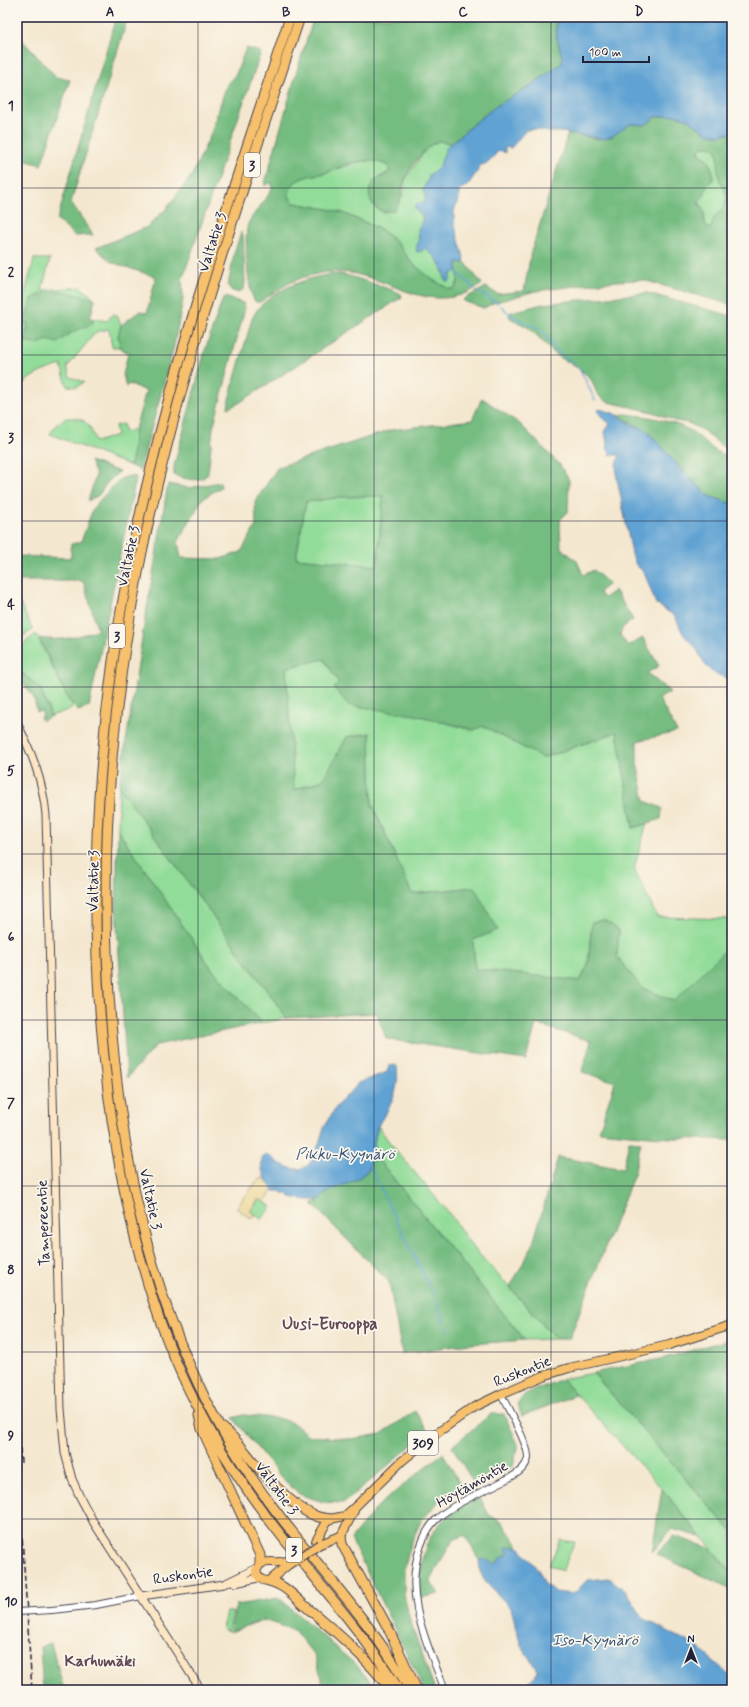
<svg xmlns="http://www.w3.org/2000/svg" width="749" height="1707" font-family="Mynerve,sans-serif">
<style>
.green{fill:#91dc98;stroke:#5a7f6a}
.forest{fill:#74bc80;stroke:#4b6f5e;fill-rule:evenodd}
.sand{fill:#eeda9e;stroke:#887e6c}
.water{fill:#5fa2d3;stroke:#406287}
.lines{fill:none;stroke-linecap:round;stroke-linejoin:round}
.stream{stroke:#5fa2d3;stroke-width:1.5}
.tertiary-casing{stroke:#424051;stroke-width:8}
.secondary-casing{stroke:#424051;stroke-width:9}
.primary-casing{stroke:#424051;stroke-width:10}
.motorway-casing{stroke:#424051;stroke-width:11}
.tertiary{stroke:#fff;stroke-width:6}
.secondary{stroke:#fce6c4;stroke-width:7}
.primary{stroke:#f7c06c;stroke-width:8}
.motorway{stroke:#f7c06c;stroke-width:9}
.rail{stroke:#22223b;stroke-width:1.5;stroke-dasharray:6 3;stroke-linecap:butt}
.tertiary-bridge-casing{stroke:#424051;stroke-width:8;stroke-linecap:butt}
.primary-bridge-casing{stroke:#424051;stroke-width:10;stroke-linecap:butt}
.tertiary-bridge{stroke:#fff;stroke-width:6}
.primary-bridge{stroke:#f7c06c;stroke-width:8}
.grid{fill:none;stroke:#22223b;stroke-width:1;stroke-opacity:0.55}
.labels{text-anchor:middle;stroke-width:3.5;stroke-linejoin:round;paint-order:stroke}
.shield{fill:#fbf7ec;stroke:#636270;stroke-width:1}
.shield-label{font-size:14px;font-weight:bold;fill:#22223b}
.street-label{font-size:15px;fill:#22223b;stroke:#fbf7ec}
.water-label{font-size:16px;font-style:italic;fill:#3a5578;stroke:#fbf7ec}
.neighbourhood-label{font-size:16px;font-weight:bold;fill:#634856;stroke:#fbf7ec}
.quarter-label{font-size:17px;font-weight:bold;fill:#634856;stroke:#fbf7ec}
.neatline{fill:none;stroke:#22223b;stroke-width:1.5}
.grid-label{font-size:13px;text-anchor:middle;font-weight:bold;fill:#22223b}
</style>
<rect width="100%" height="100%" fill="#fbf7ec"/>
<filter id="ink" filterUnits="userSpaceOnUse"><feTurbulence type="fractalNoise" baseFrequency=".025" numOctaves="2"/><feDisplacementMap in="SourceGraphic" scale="8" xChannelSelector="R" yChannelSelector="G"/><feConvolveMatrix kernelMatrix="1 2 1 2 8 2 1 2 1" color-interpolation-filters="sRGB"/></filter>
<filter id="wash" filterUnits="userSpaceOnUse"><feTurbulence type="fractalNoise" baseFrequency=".012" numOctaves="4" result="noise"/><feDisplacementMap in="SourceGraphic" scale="16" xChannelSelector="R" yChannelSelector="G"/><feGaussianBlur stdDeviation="0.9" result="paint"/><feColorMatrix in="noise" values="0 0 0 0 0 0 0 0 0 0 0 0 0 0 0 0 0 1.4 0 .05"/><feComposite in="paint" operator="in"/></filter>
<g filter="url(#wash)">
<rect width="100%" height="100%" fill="#f4e7cf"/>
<path class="green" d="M439 141 453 144C440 151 445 170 428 175L429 179 425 185 423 190C424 196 429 198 424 203H421L417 212C426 218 421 221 419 229 418 230 419 233 419 235 419 241 416 246 417 252L425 248C438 255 441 269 446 281L451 278 452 273 457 271 459 279 454 289H449L433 280 413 264 397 243 382 230 343 213 328 209 294 203C291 201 289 197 289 193 292 175 315 176 328 172 344 167 375 152 390 168L389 172 376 179 374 206 383 213 402 197 405 180 427 147Z
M706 146 714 147C721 153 717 169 719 178 721 186 729 192 726 201 724 211 714 215 712 229H710L707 227 704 222 705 215 699 201 704 196 707 184 713 180V173L709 161 699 152V149Z
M34 259H50L42 290 80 287 95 299 90 318 107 321 113 314 117 315 121 325 118 337 120 340 119 347H112L109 329 96 332 67 367 70 377 84 382 77 387 67 386 61 365C42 371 30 375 17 390V298L24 297Z
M66 418C87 417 89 424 96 442L117 435 115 426 123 424 125 432 135 429 131 466 50 434 57 424Z
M383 496 377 566 296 558 306 502 343 497Z
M17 598 33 630 23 636 17 644Z
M36 634 68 699 73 705 71 709 51 716 40 688 22 673 21 680C13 656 16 648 36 634Z
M324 659 339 683 334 688 420 716 473 730 483 725 543 758 617 732 633 828 647 823 634 868 657 917 732 919V943L674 1001 642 988 617 957 619 930 592 922 588 966 580 981 475 969 473 940 497 930 474 887 412 894 372 804 370 733 347 737 323 780 294 790 286 668Z
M119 787 287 1018 262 1023 212 969 118 830Z
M378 1126 390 1143 452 1217 471 1245 556 1339 525 1340 372 1152Z
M260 1199 272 1207 261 1219 250 1211Z
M593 1373 732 1532V1573L662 1489 562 1379Z
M560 1540 575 1542 562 1571 549 1565Z
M226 1612H233L228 1631 222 1629Z"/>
<path class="forest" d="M116 17H128L71 202 93 235 75 236 57 220Z
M314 17H556C555 26 557 35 558 43 560 50 564 56 562 63L529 87 487 113 471 126 453 144 439 141C425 145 407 171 403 184 400 195 402 202 394 210 377 217 362 197 373 183 377 176 387 177 390 170L388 166C381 162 371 160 364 161 351 161 339 168 328 172 315 176 292 175 289 193 289 197 291 201 294 203L328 209 343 213 382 230 397 243 413 264 433 280 449 289H454C462 280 456 272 457 262H465L482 284C427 323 385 268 330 272 316 273 298 278 286 285 277 290 269 296 260 302H256C247 296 244 234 248 224 254 211 267 201 272 188L271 182 265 186V183L298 67Z
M21 39 56 77 70 80 41 165 17 158V40Z
M246 48 261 52 182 280 183 299 174 346 140 470 131 466 135 429 146 391 129 384 126 387 123 375 128 353 119 347 120 340 118 337 121 325 140 311 147 313 156 277 111 262 96 248 147 227 166 209 192 175 210 136 227 84 236 74Z
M664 115C671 115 680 114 686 118 696 123 702 133 713 135 719 136 726 134 732 133V305L643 280 615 281 535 291 493 303 484 308 463 301 464 299 486 287 497 294 524 291 531 253 568 133 598 139 611 137 630 124 645 125 656 117ZM706 146 714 147C721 153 717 169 719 177 721 186 728 191 727 201 725 208 718 212 714 218 712 222 713 226 710 229L707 227 704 222V212L699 204V201L704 196 706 187 712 180 713 173 709 161 699 153V149Z
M241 232 243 235 245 281 244 289 238 292 232 291 228 286 234 254Z
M340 274 353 277 395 291 401 294 402 297 239 403 228 408 229 399 252 319C263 292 312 274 340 274Z
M61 291 95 299 90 318 94 319 92 324 71 333 57 343C43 337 45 344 34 344 31 344 27 342 24 342L28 324 23 323 32 299 45 292Z
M647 293 732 316V449L723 447 704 431 688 423 676 421 653 412 608 402C591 393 598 387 588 376 579 367 567 363 557 355 547 348 540 337 530 329 524 324 515 322 509 317L511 312 543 304Z
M225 297 243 303 245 308 213 428 208 473C202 484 184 479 174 475V466L206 347 222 301Z
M482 398 520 424 560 465 569 480 568 512 560 520 561 548 577 561 583 575 594 570 609 584 599 592 604 598 615 590 633 620 623 627 620 635 628 646 643 638 659 666 647 673 670 692 659 699 677 732 637 741V763L645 801 662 808 661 819 633 828 617 732 543 758 483 726 474 730 420 716 349 705 334 688 339 683 324 659 286 668 294 790 323 780 347 737 370 733 372 804 412 894 474 887 498 930 473 940 475 969 580 981 588 965 592 922 604 920 619 930 617 957 642 988 674 1001 732 943V1140L671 1138 599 1131 615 1082 582 1072 591 1041 536 1024 526 1060 386 1039 377 1013 287 1018 119 787 143 632 168 484 189 488 220 482 221 487 202 499 178 542 181 558 220 559 241 552 256 526 255 502 278 467 391 430 472 420ZM383 496 377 566 296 558 306 502 343 497Z
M625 414C647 416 671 420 691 431 706 440 712 455 732 456V504L709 496 686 475 648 432 618 415Z
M90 461 119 472 106 484 99 495 88 501 96 475Z
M129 476 136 477 89 707 78 711 68 699 39 638C62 642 76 637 98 630L83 581H17V556L71 558V544L81 542 92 511 96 504 120 479Z
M22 673 40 688 51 716 42 721 40 717 43 715 41 711 37 712 34 698 21 680Z
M118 830 212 969 262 1023 156 1045 127 1078 116 908Z
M629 1141 641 1142 634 1174 569 1339H556L510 1287 532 1247 558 1157 623 1169Z
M372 1152 393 1178 525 1340 470 1344 402 1353 389 1282 312 1204 319 1200 324 1194 339 1186 356 1180 369 1170Z
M732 1339V1532L593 1373 661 1359Z
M562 1379 576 1395 522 1416 517 1404 525 1394Z
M415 1411 428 1431 370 1481 343 1503 323 1502 299 1494 281 1477 233 1418 243 1415 277 1418 293 1423 309 1436 351 1439 381 1434Z
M491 1414H504L518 1444 513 1466 476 1487 452 1446Z
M443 1453 462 1487 438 1502 421 1521 411 1543 404 1570V1595L410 1621 435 1690H424L351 1539 379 1505Z
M662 1489 701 1537 672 1529 652 1552Z
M480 1498 489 1515 502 1522 519 1547 506 1548 508 1553 507 1555 504 1556 494 1565 483 1559 479 1560 465 1535 453 1540 430 1580 439 1594 420 1598C417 1569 424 1535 448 1516 458 1508 469 1503 480 1498Z
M674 1536 710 1548 732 1573V1589L656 1554Z
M279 1598 357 1666 377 1690H322V1678L314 1655 294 1630 263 1620 230 1632 236 1605Z
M51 1643 64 1690H43L40 1647Z"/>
<path class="sand" d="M265 1177 273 1190 264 1202 259 1199 250 1211 254 1214 251 1218 236 1208 257 1181Z"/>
<path class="water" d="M556 17H732V133L718 135 709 134 701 129 686 118 674 115 656 117 645 125 630 124 611 137 603 139 561 132H549L534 129 526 130 511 148 505 147V153L500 150C494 155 487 166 480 165L479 169 468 185 459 190V197L454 211V223L465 261 463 263 457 262V271L451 274 450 281 447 282 442 267 437 259 425 248 420 252 416 251 419 237 418 230 423 220 422 215 415 209V205L419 203H424L426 196 423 190 425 185 429 179 428 176 440 166 446 148 471 126 496 106 529 87 562 63V57L557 38Z
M599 409 613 413 633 425 644 429 656 440 686 475 709 496 732 504V684L727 678 714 673 706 666 696 648 683 634 675 616 656 604 644 572 636 565 632 554 617 478 616 465 620 455H611L608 450 605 431 610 424 601 416 598 411Z
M394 1065 397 1066C399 1085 395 1097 386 1113 383 1117 380 1122 378 1126 374 1136 373 1165 367 1171 353 1186 331 1185 319 1200H307L290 1197 289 1194H283L281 1191H274C266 1182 258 1167 263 1156L268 1155C273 1158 277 1163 283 1165 318 1182 316 1140 327 1122 331 1115 336 1107 341 1101 347 1095 354 1090 358 1083L387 1072 389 1066Z
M507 1547H519L538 1569 545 1584 555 1592 571 1594 577 1591 587 1580 609 1578 627 1592 643 1618 696 1646 732 1677V1690H536V1687L531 1686 529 1682 538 1672 521 1645 511 1608 488 1585 480 1572 479 1560 487 1559 494 1565 504 1556 507 1555 508 1552 506 1548Z"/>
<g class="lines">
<path class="stream" d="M456 271 475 289
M479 292 497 303
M501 306 512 316 542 330 555 349 580 369 595 400
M370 1167 434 1296
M435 1299 449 1332"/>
</g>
</g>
<g filter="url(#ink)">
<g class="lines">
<defs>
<path id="tertiary" d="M52 1610 96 1605 141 1596
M445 1690C427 1643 402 1595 421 1545 425 1534 430 1524 439 1517 456 1502 485 1491 505 1480 514 1476 526 1469 528 1458 529 1444 507 1408 501 1394"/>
<path id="secondary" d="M17 723C32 753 43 781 46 815L61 1409 65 1453 72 1479 79 1495 94 1523 201 1690
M235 1583 258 1578
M141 1596 224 1584 257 1568"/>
<path id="primary" d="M335 1518 345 1516 356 1506 402 1461 430 1438 474 1407 501 1394 543 1376 569 1368 669 1345 732 1325
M316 1541 328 1520 334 1518
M320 1544 341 1536 354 1511
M286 1561C277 1564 268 1560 260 1564L256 1571C258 1578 261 1581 269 1581L288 1565"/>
<path id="motorway" d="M290 17C231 195 168 373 131 557 95 735 85 918 109 1099 123 1202 148 1313 197 1406 212 1435 229 1464 248 1491 295 1559 354 1618 399 1690
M300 17C241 195 179 373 141 557 108 720 97 889 114 1055 125 1162 146 1267 190 1366 214 1421 245 1472 282 1519 326 1575 375 1628 410 1690
M199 1415 202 1429 260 1555V1564
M223 1428C236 1438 245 1452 256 1465 270 1481 295 1509 316 1516 320 1518 326 1518 331 1519
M341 1536 342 1544 388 1628 417 1690
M269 1581C283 1584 293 1595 304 1605 335 1631 366 1657 391 1690"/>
</defs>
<use href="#tertiary" class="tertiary-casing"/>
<use href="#secondary" class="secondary-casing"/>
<use href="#primary" class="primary-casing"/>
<use href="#motorway" class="motorway-casing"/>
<use href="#tertiary" class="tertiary"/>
<use href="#secondary" class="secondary"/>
<use href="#primary" class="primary"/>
<use href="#motorway" class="motorway"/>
<path class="rail" d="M17 1403 21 1463
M17 1458 32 1690"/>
<defs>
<path id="tertiary-bridge" d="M17 1612 52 1610"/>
<path id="primary-bridge" d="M288 1565 320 1544"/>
</defs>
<use href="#tertiary-bridge" class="tertiary-bridge-casing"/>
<use href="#primary-bridge" class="primary-bridge-casing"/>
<use href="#tertiary-bridge" class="tertiary-bridge"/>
<use href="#primary-bridge" class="primary-bridge"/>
</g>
</g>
<path class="grid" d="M198 17V1690M374 17V1690M551 17V1690M17 188H732M17 355H732M17 521H732M17 687H732M17 854H732M17 1020H732M17 1186H732M17 1352H732M17 1519H732"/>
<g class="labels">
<g class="shield">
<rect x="244" y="153" width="16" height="24" rx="3"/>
<rect x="109" y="624" width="16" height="24" rx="3"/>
<rect x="408" y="1431" width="30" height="24" rx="3"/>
<rect x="286" y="1538" width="16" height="24" rx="3"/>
</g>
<g class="shield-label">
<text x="252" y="170">3</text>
<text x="117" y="641">3</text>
<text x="423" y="1448">309</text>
<text x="294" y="1555">3</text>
</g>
<g class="street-label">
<text transform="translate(212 242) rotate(-72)" y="5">Valtatie 3</text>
<text transform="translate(128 556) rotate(-78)" y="5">Valtatie 3</text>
<text transform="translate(93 881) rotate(-89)" y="5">Valtatie 3</text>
<text transform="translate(151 1199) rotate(78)" y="5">Valtatie 3</text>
<text transform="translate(43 1223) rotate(-92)" y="5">Tampereentie</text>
<text transform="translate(522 1371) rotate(-22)" y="5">Ruskontie</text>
<text transform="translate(472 1484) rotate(-30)" y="5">Höytämöntie</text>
<text transform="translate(277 1488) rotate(54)" y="5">Valtatie 3</text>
<text transform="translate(183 1575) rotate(-8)" y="5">Ruskontie</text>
</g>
<g class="water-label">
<text x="345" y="1159">Pikku-Kyynärö</text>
<text x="595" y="1645">Iso-Kyynärö</text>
</g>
<g class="neighbourhood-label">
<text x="100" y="1666">Karhumäki</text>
</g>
<g class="quarter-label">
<text x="330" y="1329">Uusi-Eurooppa</text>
</g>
</g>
<rect width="749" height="1707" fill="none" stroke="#fbf7ec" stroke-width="44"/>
<g transform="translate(691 1649)" stroke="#fbf7ec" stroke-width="3" paint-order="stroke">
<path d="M0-3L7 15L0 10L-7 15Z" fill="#22223b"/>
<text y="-6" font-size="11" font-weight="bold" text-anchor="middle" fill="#22223b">N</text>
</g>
<path d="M583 56v6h66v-6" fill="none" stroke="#22223b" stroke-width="2"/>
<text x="589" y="56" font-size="12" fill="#22223b" stroke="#fbf7ec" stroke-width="3" paint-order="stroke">100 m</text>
<rect x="22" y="22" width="705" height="1663" class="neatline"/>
<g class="grid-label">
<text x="110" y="16">A</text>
<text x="286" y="16">B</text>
<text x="463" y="16">C</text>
<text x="639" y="16">D</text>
<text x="11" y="110">1</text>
<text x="11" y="276">2</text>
<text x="11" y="442">3</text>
<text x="11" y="609">4</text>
<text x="11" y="775">5</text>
<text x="11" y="941">6</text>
<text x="11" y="1107">7</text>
<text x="11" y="1274">8</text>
<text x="11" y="1440">9</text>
<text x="11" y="1606">10</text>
</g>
</svg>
